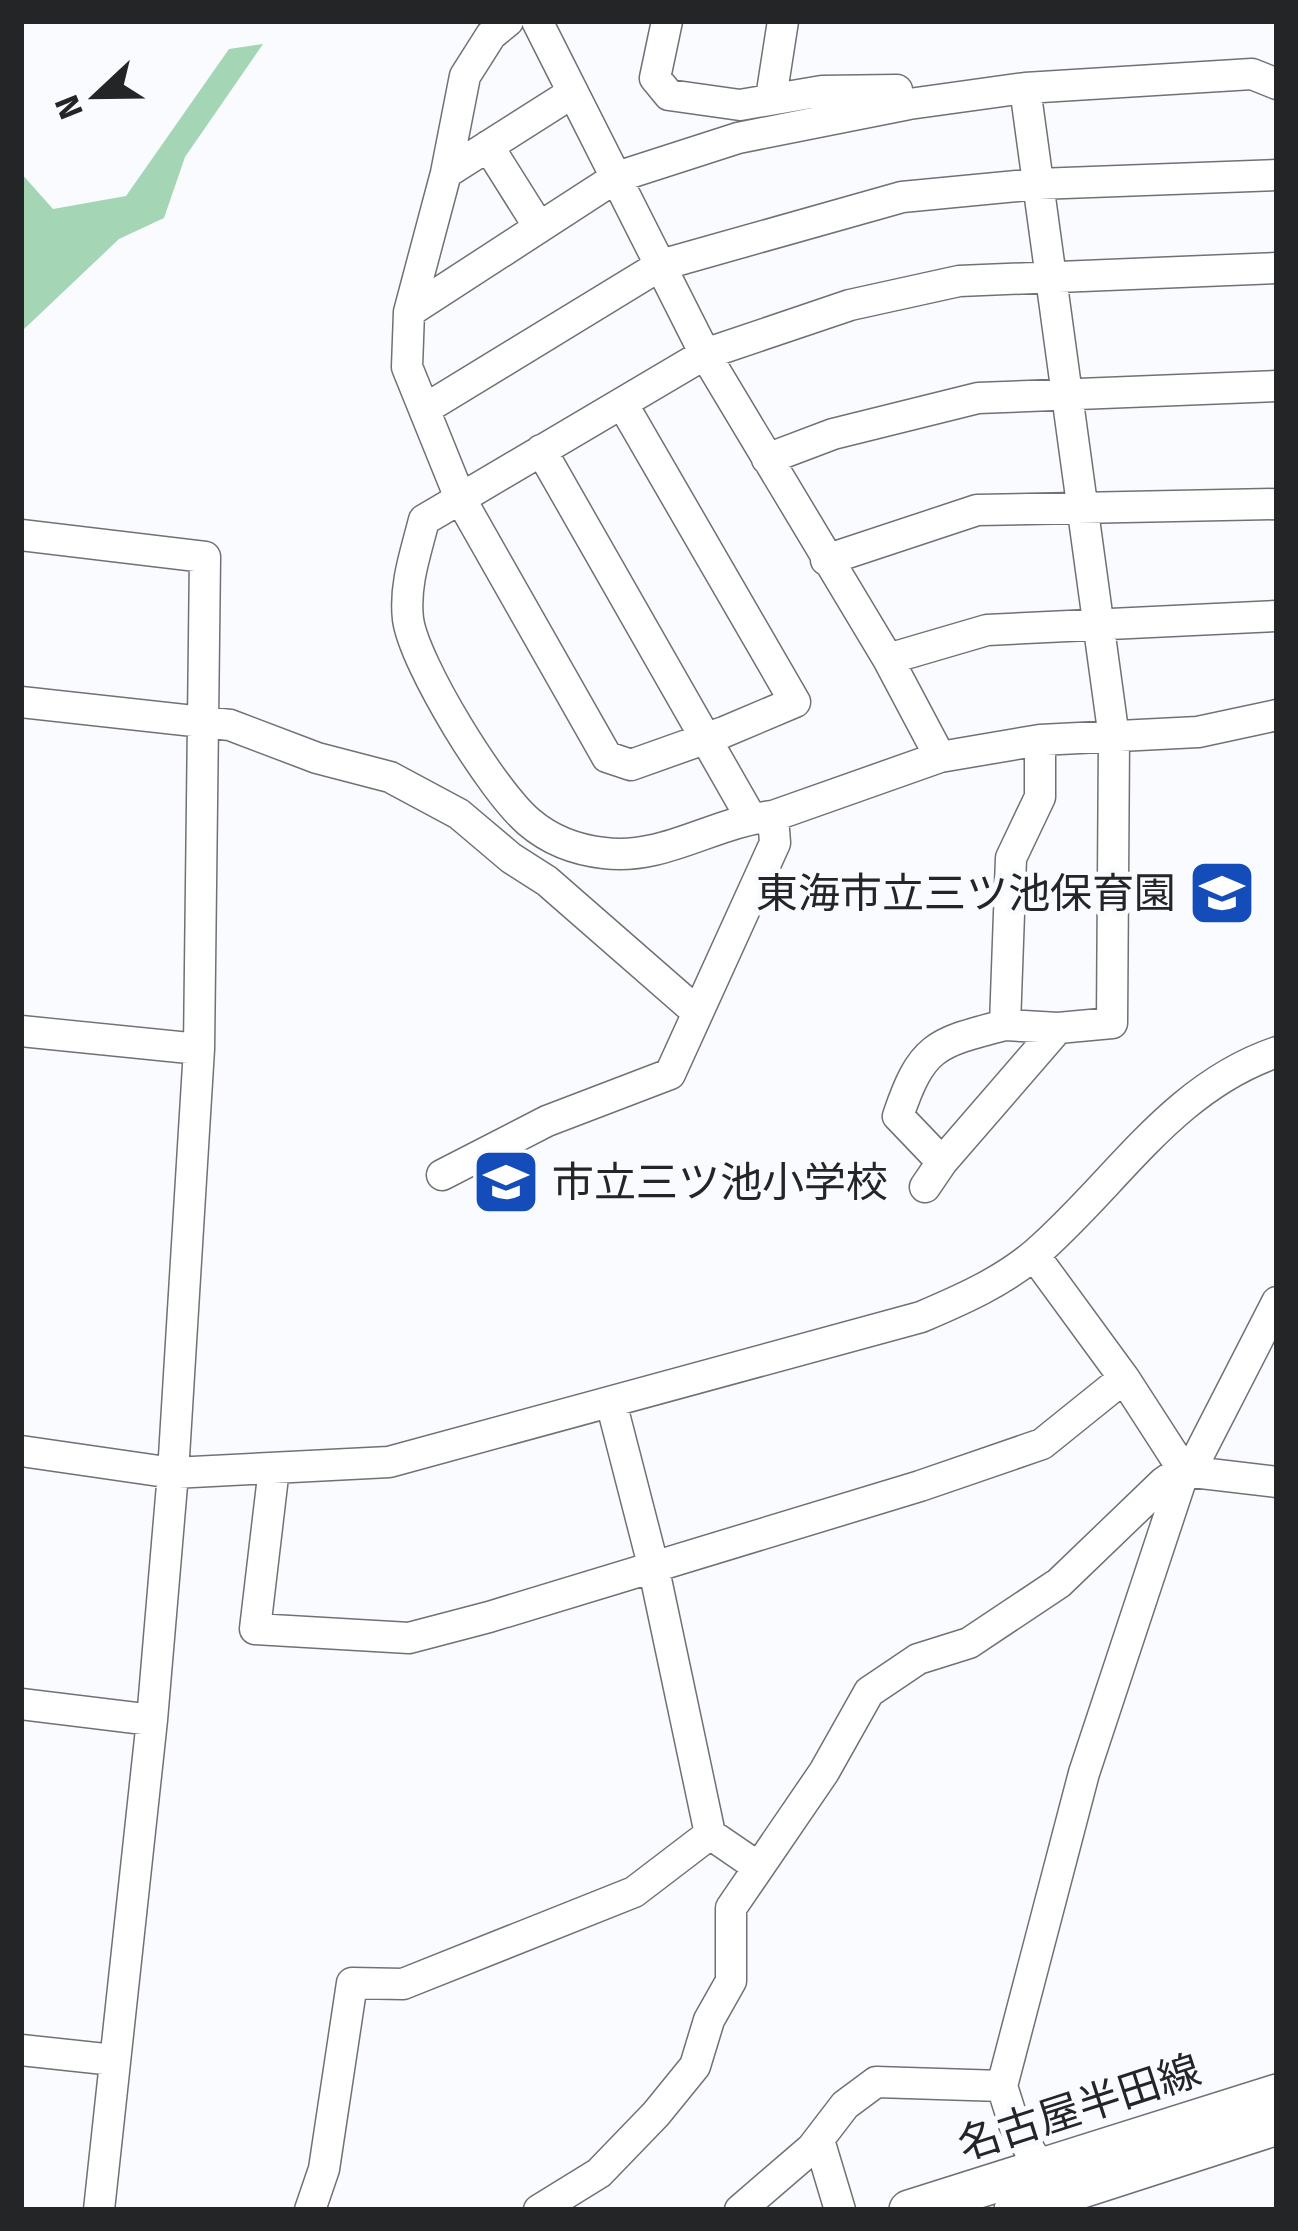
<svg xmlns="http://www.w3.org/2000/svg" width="1298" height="2231" font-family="'Fira Sans','Noto Sans JP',sans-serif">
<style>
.forest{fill:#a4d6b6}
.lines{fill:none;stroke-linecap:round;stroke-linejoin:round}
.minor-casing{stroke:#6f7176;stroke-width:33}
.major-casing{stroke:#6f7176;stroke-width:42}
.minor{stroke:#fff;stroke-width:30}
.major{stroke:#fff;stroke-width:39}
.labels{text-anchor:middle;stroke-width:10;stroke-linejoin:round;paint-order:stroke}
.poi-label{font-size:42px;fill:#242527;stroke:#fafbff;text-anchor:end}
.street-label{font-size:42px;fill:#242527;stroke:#fafbff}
</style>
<rect width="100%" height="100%" fill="#fafbff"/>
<path class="forest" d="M263 44 185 157 164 218 119 239 21 332V173L53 209 126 196 229 49Z"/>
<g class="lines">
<defs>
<path id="minor" d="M508 21 491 35 465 76 446 173 409 312 407 367 460 498 607 757 631 765 724 732 795 702 622 403
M537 21 705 354 888 659 940 757
M667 21 655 78 669 95 740 105 822 91 897 90
M1025 88 1114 738 1112 1023 1058 1028
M771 98 783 21
M488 146 539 227
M446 173 572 93
M1277 268 959 281 850 305 705 354 424 520C416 552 404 585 408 619 414 664 493 792 529 822 550 840 577 850 604 853 664 861 715 821 773 816L940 757 1040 740 1198 732 1277 715
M409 312 617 177 738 138 909 104 1025 88 1252 74 1277 84
M425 409 661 265 902 197 1038 184 1277 175
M541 450 751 818
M767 459 833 434 978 398 1277 386
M21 535 205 557 199 1049 173 1473 152 1720 99 2210
M826 560 977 510 1277 504
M888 659 987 630 1277 616
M21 702 230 725 317 758 390 777 459 814 511 858 547 881 697 1012
M21 1031 199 1049
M942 1162 1058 1028 1005 1025
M442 1175 547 1121 670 1074 775 843 773 816
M925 1187 942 1162 898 1116C922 1045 936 1043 1005 1025L1011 858 1040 797V740
M1034 1255 1124 1378 1184 1471
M611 1402 653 1565 710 1834 758 1867
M21 1451 173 1473 389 1462 921 1317C961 1300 1002 1282 1035 1254 1116 1184 1171 1088 1277 1052
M274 1468 255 1629 409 1638 489 1617 920 1486 1042 1444 1124 1378
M1184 1471 1277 1482
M21 1704 152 1720
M21 2050 114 2060
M819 2140 840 2210
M1050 2184 1014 2124 1002 2086 1084 1773 1184 1471
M310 2210 324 2169 352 1983 403 1984 634 1892 710 1834
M539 2210 599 2173 656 2114 695 2066 709 2020 731 1981V1908L824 1772 869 1692 918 1659 969 1643 1059 1583 1164 1482 1196 1460 1277 1302
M740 2210 812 2148 845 2105 876 2082 1002 2086"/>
<path id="major" d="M909 2210 1277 2094
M1014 2210 1277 2125"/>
</defs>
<use href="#minor" class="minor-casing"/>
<use href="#major" class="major-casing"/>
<use href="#minor" class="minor"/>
<use href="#major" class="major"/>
</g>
<defs>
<symbol id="school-square" viewBox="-11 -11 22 22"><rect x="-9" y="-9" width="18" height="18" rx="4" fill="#144db9" stroke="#fafbff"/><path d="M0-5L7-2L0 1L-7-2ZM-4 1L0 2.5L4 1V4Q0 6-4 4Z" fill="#fff"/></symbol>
</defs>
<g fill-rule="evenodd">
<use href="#school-square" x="1184" y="855" width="76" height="76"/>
<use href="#school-square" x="468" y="1144" width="76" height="76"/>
</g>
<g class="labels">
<g class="poi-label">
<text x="1176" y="908">東海市立三ツ池保育園</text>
<text x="552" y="1197" text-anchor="start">市立三ツ池小学校</text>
</g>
<g class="street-label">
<text transform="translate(1079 2107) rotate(-18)" y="15">名古屋半田線</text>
</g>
</g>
<rect width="1298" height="2231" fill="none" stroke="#242527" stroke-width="48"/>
<g transform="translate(96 96) rotate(248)" stroke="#fafbff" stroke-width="9" paint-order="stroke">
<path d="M0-9L21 45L0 30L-21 45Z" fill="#242527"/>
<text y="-18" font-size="33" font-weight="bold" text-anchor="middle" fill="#242527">N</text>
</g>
</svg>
